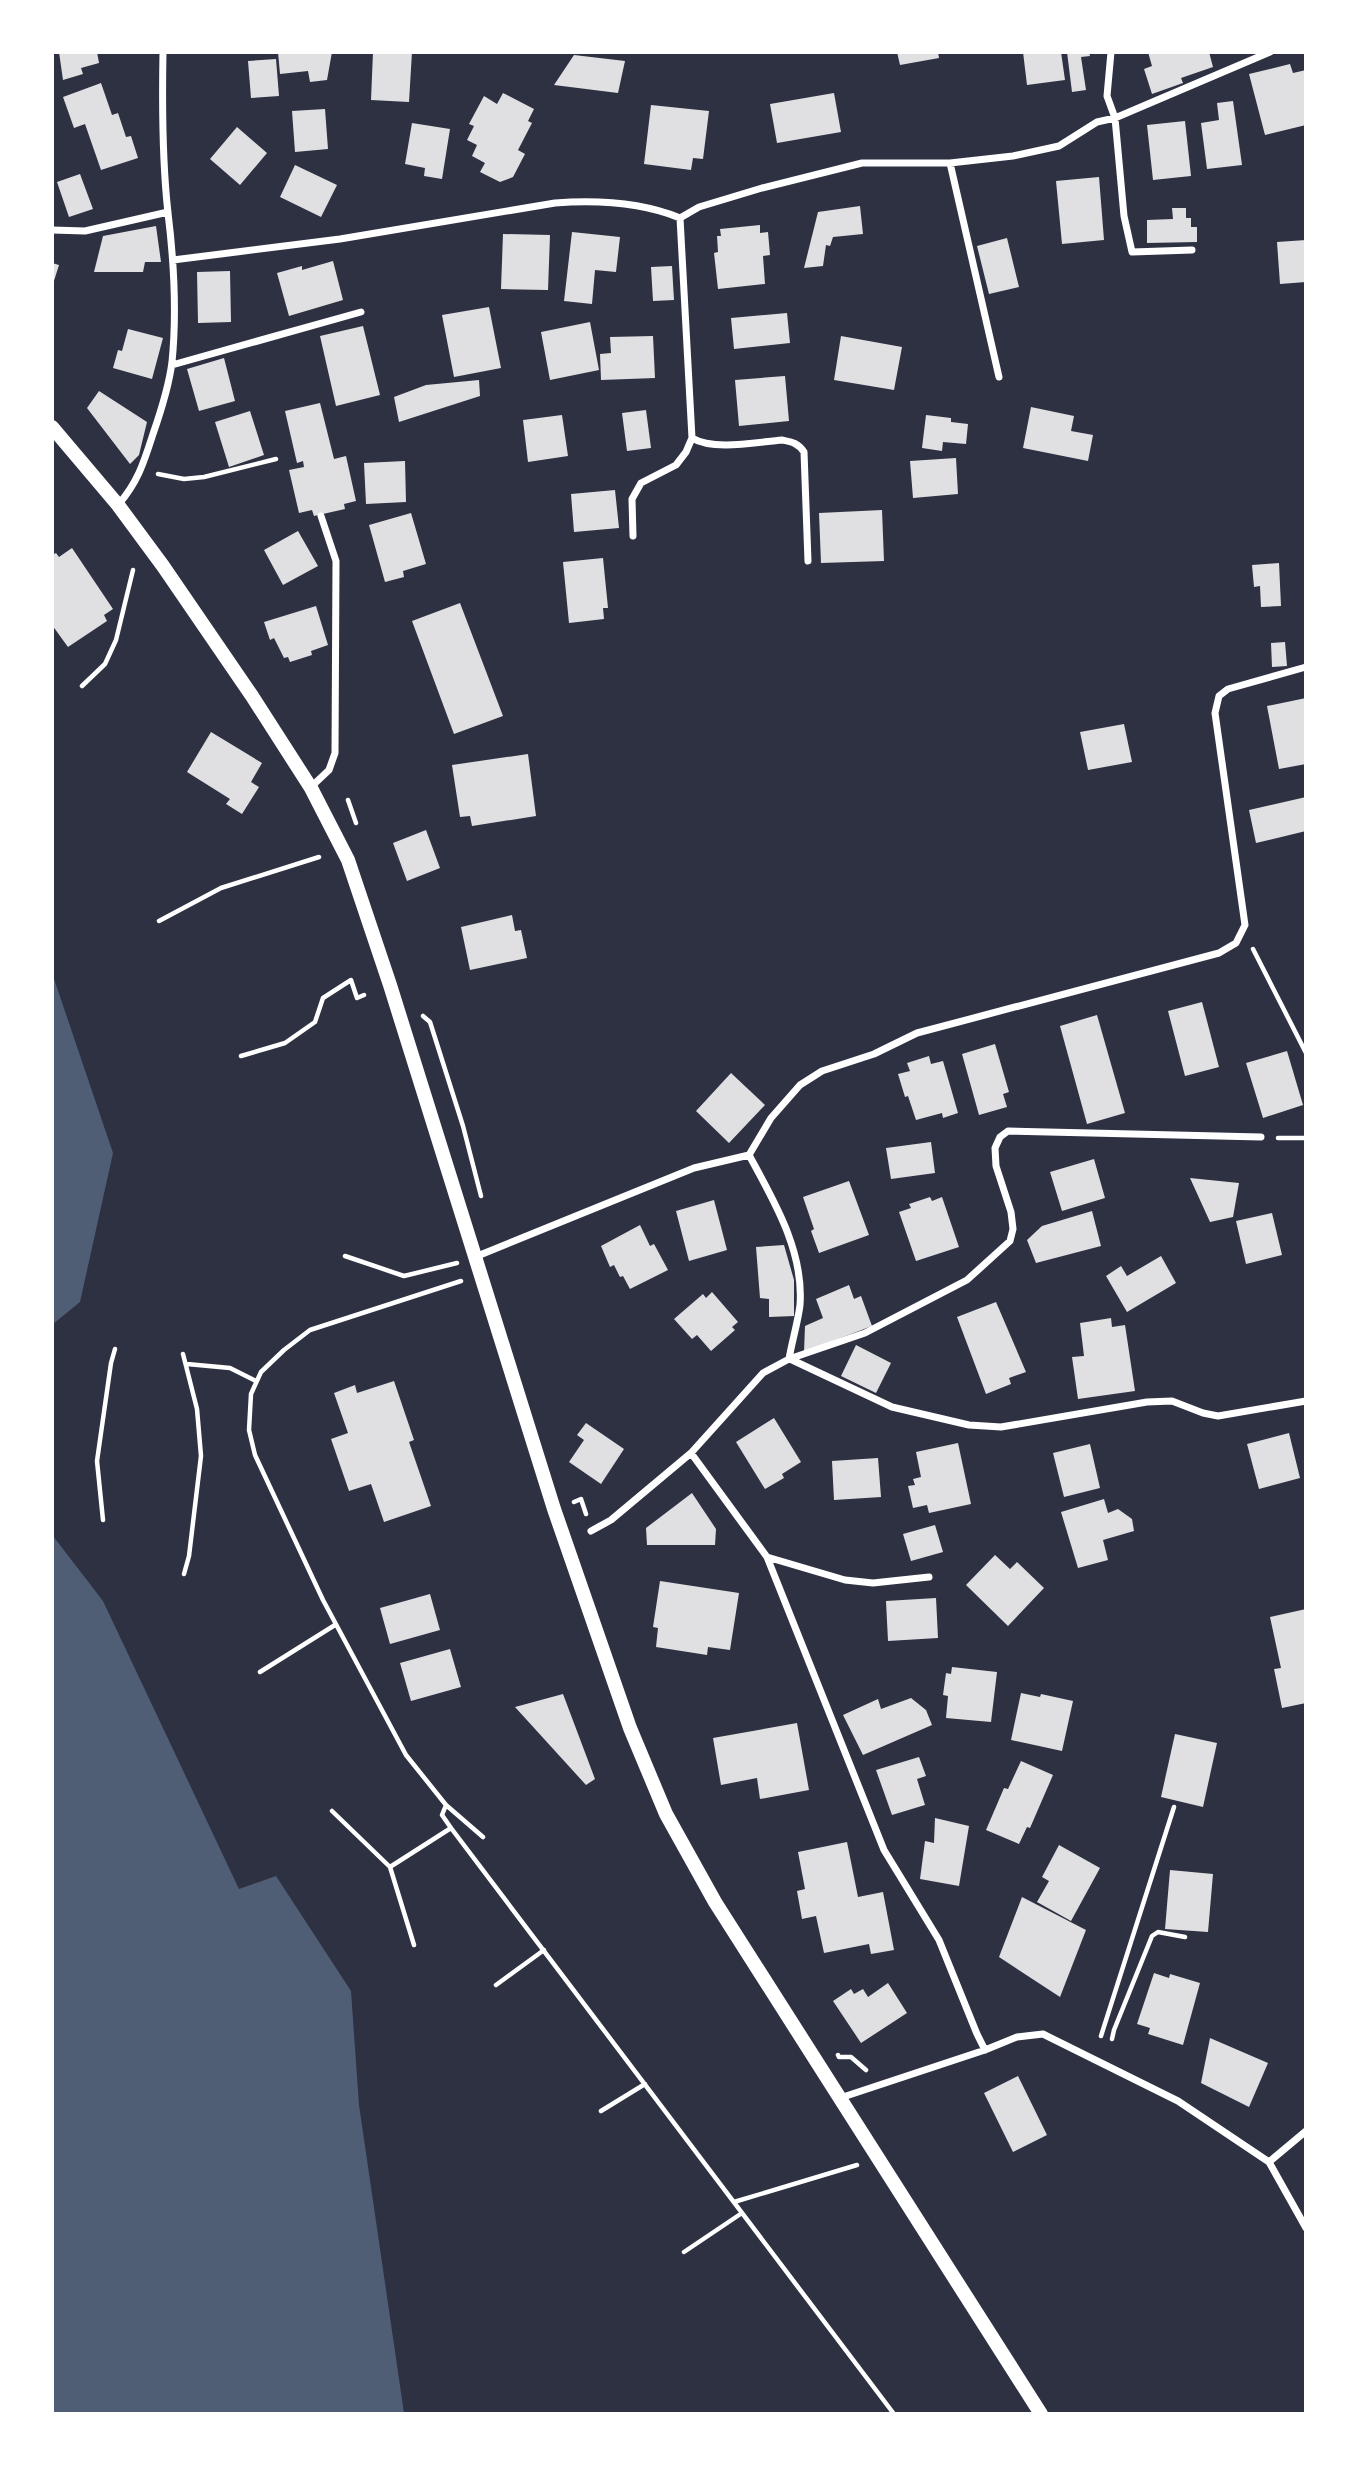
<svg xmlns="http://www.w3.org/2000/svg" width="1358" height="2466" font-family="'Archivo Narrow',sans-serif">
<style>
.water{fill:#4f5d75}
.building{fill:#e0e0e3}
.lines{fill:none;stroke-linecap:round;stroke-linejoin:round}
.path{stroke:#fff;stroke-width:4.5}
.minor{stroke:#fff;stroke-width:7}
.secondary{stroke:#fff;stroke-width:14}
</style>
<rect width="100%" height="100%" fill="#2d3142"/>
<path class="water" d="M52 973 113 1153 80 1302 53 1324Z
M53 1536 103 1601 239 1889 276 1876 351 1991 359 2105 404 2413H53Z"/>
<path class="building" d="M59 52H97L99 63 81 68 83 74 63 80Z
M278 52H332L327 80 310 82 308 71 280 74Z
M373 52H412L409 102 371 100Z
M897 52H938L939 58 900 65Z
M1023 52H1061L1065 80 1027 85Z
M1067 52H1089L1090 56 1081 57 1086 90 1072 92Z
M1148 52H1209L1213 67 1181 78 1183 83 1152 94 1144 69 1152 66Z
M574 55 625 61 618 93 554 85Z
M276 59 279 96 251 98 248 61Z
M1290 64 1293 73 1306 70V125L1265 135 1249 74Z
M101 83 112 115 118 113 126 137 131 136 138 158 101 170 85 124 74 128 63 97Z
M503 93 534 109 528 121 532 123 518 150 525 154 513 177 500 182 480 172 485 163 472 156 477 145 467 140 474 126 469 124 484 96 497 104Z
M834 93 841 132 777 143 770 104Z
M1233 101 1242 165 1207 169 1201 123 1219 120 1217 103Z
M651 105 709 111 703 159 693 158 691 170 644 164Z
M325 109 328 149 295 152 292 111Z
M1185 121 1191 176 1153 180 1147 125Z
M412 123 450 129 442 179 424 176 425 168 405 164Z
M237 127 267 153 240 185 210 159Z
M295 165 337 185 321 217 280 197Z
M80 174 93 209 69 217 57 182Z
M1099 177 1104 240 1062 244 1056 181Z
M860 206 863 234 833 237 830 246 826 245 823 266 804 268 818 212Z
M1172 208H1186V218H1191V227H1197V242L1147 243V220L1173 219Z
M760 225V233L768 232 770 255 763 256 765 284 718 289 714 253 718 252 717 236H721L720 229Z
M156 226 161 262H145L143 272H94L103 236Z
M572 232 620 237 616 272 595 270 592 304 564 301Z
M503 234 550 235 548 290 501 289Z
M1007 238 1019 287 989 294 977 246Z
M1306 240V282L1280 284 1277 242Z
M333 261 343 300 289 316 277 273 302 266V270Z
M52 263 59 265 53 284H52Z
M672 266 674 300 653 301 651 267Z
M230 271 231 322 198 323 197 272Z
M489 307 501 368 454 377 442 315Z
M787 313 790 343 734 349 731 318Z
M590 322 599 370 550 380 541 332Z
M363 326 380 395 336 406 320 336Z
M128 329 163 338 152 379 113 368 118 350 122 351Z
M653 336 655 378 601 380 600 354 611 353 610 337Z
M841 336 902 347 894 390 834 380Z
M224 358 235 401 199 411 187 369Z
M785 376 789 421 739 426 735 380Z
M479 380 480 396 399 422 394 397 426 385Z
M99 391 147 422 139 455 130 464 87 408Z
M320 403 334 459 346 456 356 501 344 504 345 509 314 516 312 510 299 513 289 470 304 467 303 461 297 463 285 411Z
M1031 407 1074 416 1071 431 1093 435 1088 461 1023 448Z
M646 410 651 448 627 451 622 413Z
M250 411 264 455 229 467 215 422Z
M562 415 568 456 528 462 523 420Z
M926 415 951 418V422L968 424 966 444 943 442 942 451 922 448Z
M956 458 958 494 913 498 910 461Z
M405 461 406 502 366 504 364 463Z
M615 490 619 528 574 532 571 494Z
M882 510 884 561 821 563 819 513Z
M411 513 426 564 403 571 404 577 385 582 369 525Z
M298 531 318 566 283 585 264 550Z
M72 548 113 609 104 615 107 621 68 647 52 625V555L56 553 59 557Z
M603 558 608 608H603L604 619 569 623 563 562Z
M1279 563 1281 606 1261 607 1260 586 1254 587 1252 565Z
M460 603 503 716 454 734 412 621Z
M316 606 328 645 311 651 312 655 290 662 288 657 284 658 274 638 270 640 264 622Z
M1285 642 1287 666 1272 667 1271 643Z
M1306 698V764L1279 769 1267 706Z
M1124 724 1132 762 1088 770 1080 732Z
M211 732 262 763 251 782 259 787 242 814 226 804 230 799 187 772Z
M528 754 536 816 472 826 470 816 460 817 452 765Z
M1306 797V831L1256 843 1249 810Z
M426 830 440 868 407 881 393 843Z
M512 915 515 931 521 930 527 958 470 970 461 927Z
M1202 1002 1219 1067 1185 1076 1168 1011Z
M1097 1015 1125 1113 1087 1124 1060 1026Z
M995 1044 1009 1092 1003 1094 1007 1107 979 1115 962 1054Z
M1287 1051 1303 1105 1263 1118 1246 1063Z
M929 1056 931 1064 943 1061 958 1113 943 1118 942 1113 916 1120 908 1096 905 1097 898 1074 910 1071 907 1063Z
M731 1073 765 1105 729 1143 696 1111Z
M931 1142 935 1173 891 1179 886 1148Z
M1094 1159 1105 1198 1062 1211 1050 1172Z
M1190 1178 1239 1183 1233 1217 1210 1222Z
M849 1181 869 1235 819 1253 811 1231 814 1229 803 1197Z
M930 1197 932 1201 942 1197 959 1247 916 1261 899 1212 911 1208 909 1204Z
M714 1200 727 1250 689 1261 676 1211Z
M1092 1211 1101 1246 1036 1263 1027 1240 1042 1226Z
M1272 1213 1282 1255 1246 1264 1236 1221Z
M640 1225 650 1246 654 1244 668 1270 630 1289 623 1276 620 1277 614 1265 610 1267 601 1246Z
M784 1245 794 1280V1316L769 1317V1299L760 1298 756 1247Z
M1161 1256 1176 1283 1127 1312 1106 1276 1121 1266 1127 1276Z
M849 1285 854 1299 861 1296 872 1326 804 1352 805 1326 823 1318 816 1299Z
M712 1292 738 1322 732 1327 735 1330 711 1351 697 1335 692 1339 674 1319 703 1294 706 1298Z
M996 1302 1026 1372 1009 1378 1011 1384 986 1394 957 1317Z
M1111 1318 1112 1327 1125 1325 1135 1391 1078 1399 1072 1357 1084 1356 1080 1323Z
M856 1345 891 1363 876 1393 841 1376Z
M394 1381 414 1440 409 1442 431 1506 384 1522 371 1484 349 1491 331 1439 348 1433 334 1393 355 1385 357 1393Z
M774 1418 801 1462 782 1474 784 1478 765 1489 736 1442Z
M586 1423 624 1449 601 1484 569 1462 584 1440 577 1435Z
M1289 1433 1300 1478 1259 1489 1247 1444Z
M958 1443 971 1504 929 1513 927 1505 913 1508 908 1486 915 1485 913 1479 921 1477 916 1452Z
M1090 1444 1100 1488 1064 1497 1053 1453Z
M878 1458 881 1497 834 1500 832 1461Z
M692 1493 716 1529 715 1545H647L646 1528Z
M1104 1499 1108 1513 1118 1509 1132 1519 1134 1531 1103 1540 1108 1560 1078 1568 1061 1512Z
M935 1525 943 1552 911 1561 903 1534Z
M995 1555 1010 1569 1017 1562 1044 1588 1008 1626 966 1585Z
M660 1581 739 1593 730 1650 708 1647 707 1655 656 1647 658 1628 653 1627Z
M430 1594 440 1630 390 1644 380 1608Z
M936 1598 938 1638 888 1641 886 1601Z
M1306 1609V1703L1282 1708 1274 1669 1281 1668 1270 1617Z
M450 1649 461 1687 411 1701 400 1663Z
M952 1667 997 1672 991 1722 946 1718 948 1696 943 1695 946 1673 951 1674Z
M1021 1693 1040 1697 1041 1694 1073 1701 1062 1751 1011 1740Z
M563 1694 595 1779 586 1785 515 1707Z
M911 1698 926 1710 932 1725 863 1755 843 1715 878 1699 881 1709Z
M797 1723 809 1790 760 1799 757 1778 721 1785 713 1738Z
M1175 1734 1217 1743 1203 1807 1161 1797Z
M919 1757 926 1776 917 1779 925 1805 892 1815 876 1770Z
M1021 1761 1053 1775 1030 1828 1027 1827 1019 1844 986 1830 1004 1788 1008 1789Z
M935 1818 969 1826 959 1886 920 1879 925 1841 934 1843Z
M847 1842 858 1897 883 1892 894 1950 871 1954 869 1944 824 1953 816 1916 802 1919 797 1891 805 1889 798 1852Z
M1059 1845 1100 1868 1071 1921 1037 1902 1049 1881 1042 1877Z
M1170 1870 1213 1874 1208 1932 1165 1929Z
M1022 1897 1086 1930 1060 1997 999 1957Z
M1154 1973 1169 1978 1170 1974 1200 1983 1183 2045 1148 2034 1150 2028 1137 2024Z
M888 1983 907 2013 861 2043 833 2001 851 1989 854 1994 863 1989 868 1997Z
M1210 2038 1268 2063 1249 2107 1201 2083Z
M1018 2076 1047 2135 1013 2152 984 2093Z"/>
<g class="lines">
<path class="path" d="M158 474 184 479 204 477 276 459
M82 686 105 664 116 640 133 570
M348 800 356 823
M159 921 221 888 319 857
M1253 949 1306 1053
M423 1016 430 1022 463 1126 481 1196
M241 1056 285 1043 315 1022 323 998 351 980 357 998 364 995
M1278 1138H1306
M345 1256 404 1276 457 1263
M461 1281 310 1330 284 1350 261 1372 251 1394 249 1430 255 1455 323 1600 406 1755 446 1805 483 1837
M183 1354 197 1409 201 1456 189 1556 184 1574
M187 1364 230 1368 256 1381
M574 1502 581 1499 586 1514
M103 1520 97 1461 111 1363 115 1349
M260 1672 335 1625
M446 1805 442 1815 451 1828 894 2414
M332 1811 390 1867 414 1945
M390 1867 451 1828
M496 1985 544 1950
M1101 2036 1174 1807
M1112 2039 1114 2030 1152 1936 1158 1932 1185 1937
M838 2055 839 2057H851L866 2070
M601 2111 645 2084
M734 2202 857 2165
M684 2252 742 2213"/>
<path class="minor" d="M1111 52 1107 96 1115 118 1124 216 1132 252 1192 250
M950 163 999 377
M52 230 85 231 168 212
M173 260 340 239 555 203C596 200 641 202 680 218L699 207 762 188 862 163H950L1013 156 1059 146 1097 122 1115 118 1270 52
M172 365 361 312
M692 438C713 451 757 442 782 440 792 442 798 443 804 452L808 561
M118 505C138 482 144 462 153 434 161 411 169 386 172 362 177 312 174 262 168 213 162 160 162 105 163 52
M633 536 632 499 641 483 676 465 686 452 692 438 680 218
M311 787 329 770 335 753 336 561 321 516
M749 1155C774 1201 804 1251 800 1305 798 1322 792 1341 789 1359
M475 1257 694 1168 749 1155 771 1118 800 1085 822 1071 874 1054 917 1033 1219 953 1236 943 1245 925 1215 713 1219 696 1228 689 1306 667
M790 1359 892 1407 969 1425 1001 1427 1147 1402 1172 1401 1203 1413 1218 1416 1306 1401
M591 1531 611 1520 691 1453
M767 1557 845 1580 873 1583 929 1577
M985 2050 977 2034 939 1940 884 1850 767 1557 691 1453 763 1373 789 1359 865 1333 967 1280 1010 1241 1013 1229 1011 1212 996 1166 995 1148 1000 1137 1008 1131 1261 1137
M840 2098 985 2050 1017 2037 1043 2034 1178 2101 1269 2162 1306 2228
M1269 2162 1306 2131"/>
<path class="secondary" d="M52 427 118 505 163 566 252 696 311 788 348 860 390 985 554 1509 630 1728 666 1814 715 1902 1041 2414"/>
</g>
<rect width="1358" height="2466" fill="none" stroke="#ffffff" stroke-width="108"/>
</svg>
